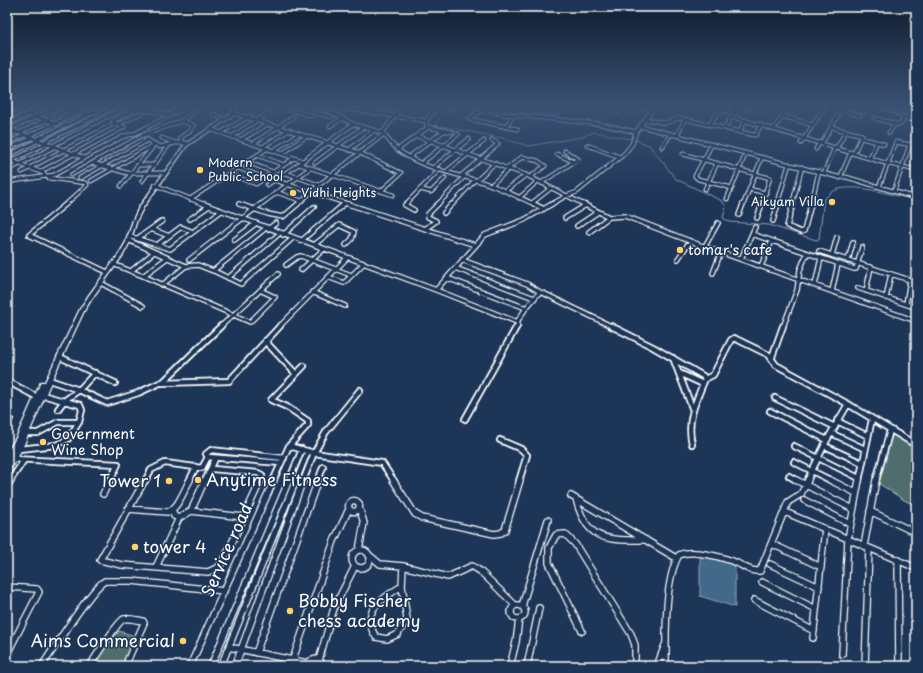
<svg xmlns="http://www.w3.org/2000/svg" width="923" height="673" font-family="'Playpen Sans',sans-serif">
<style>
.green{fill:#4f6d6c;stroke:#a7b6b6}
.water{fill:#43678a;stroke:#8ea4b9}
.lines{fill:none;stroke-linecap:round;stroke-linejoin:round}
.stream{stroke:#8ea4b9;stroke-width:1}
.street-far3-casing{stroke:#fff;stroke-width:5}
.street-far2-casing{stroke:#fff;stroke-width:6}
.street-far1-casing{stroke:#fff;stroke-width:8}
.street-casing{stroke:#fff;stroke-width:8}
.secondary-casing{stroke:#fff;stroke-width:2.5}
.street-far3{stroke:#1d3557;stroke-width:3}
.street-far2{stroke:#1d3557;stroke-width:3.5}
.street-far1{stroke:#1d3557;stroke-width:4.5}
.street{stroke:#1d3557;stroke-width:5.5}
.secondary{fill:#1d3557;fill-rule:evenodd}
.poi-dot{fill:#ffd166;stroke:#1d3557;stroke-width:1.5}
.labels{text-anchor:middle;stroke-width:3;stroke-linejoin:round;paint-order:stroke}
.far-poi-label{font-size:12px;fill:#fff;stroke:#1d3557;text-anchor:start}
.poi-label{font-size:14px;fill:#fff;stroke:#1d3557;text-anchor:start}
.near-poi-label{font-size:17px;fill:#fff;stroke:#1d3557;text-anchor:start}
.near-street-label{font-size:17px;fill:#fff;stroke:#1d3557}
</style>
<rect width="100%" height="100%" fill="#1d3557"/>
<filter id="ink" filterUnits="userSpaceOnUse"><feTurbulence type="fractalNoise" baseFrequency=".025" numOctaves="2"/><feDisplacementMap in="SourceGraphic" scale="8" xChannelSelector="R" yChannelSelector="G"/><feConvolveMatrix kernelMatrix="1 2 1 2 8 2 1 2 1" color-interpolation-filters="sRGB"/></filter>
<g filter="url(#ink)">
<path class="green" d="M892 433 916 447V506L904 500 878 483Z
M119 631 135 636 121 666H94L106 645Z"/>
<path class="water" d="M514 107H534L557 110 559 111 558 117 508 113Z
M704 555 733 562 735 565V607L700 596V560L701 556Z"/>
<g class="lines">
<path class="stream" d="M441 107 446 110V112L435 123 436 125 502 138 528 146 582 137 594 132 631 139
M635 140 649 145 676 179 722 201 726 206 723 218 730 222 769 225 816 240 819 239 824 199C828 195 834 190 839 189 861 184 894 196 916 200"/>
<defs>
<path id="street-far3" d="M65 107 88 115
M158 107 176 111
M257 107H278
M281 107 312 116
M296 107 331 117
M321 107 353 124 383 133
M324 107 370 112 426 121
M384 107 399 109
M401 107 383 132C403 168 455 172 491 185 506 191 521 198 536 205
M445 107 452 110
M468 107 479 112 487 109
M482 107 503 114 600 124 636 132
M593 107H600
M612 107 611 109 619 112 623 107
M641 107 652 110
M743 107 750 109
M766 107 770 108
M849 107 864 112 866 107
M904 107 912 109
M136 108 169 115
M838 108 860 116
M7 112 19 107
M479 112 469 119 517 129
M633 112 637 107
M233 113 360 153 401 173 381 191
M498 113 506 107
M29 114 57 124
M213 114 223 119
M783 116 813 125
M7 118 31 107
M874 118 896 124
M645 119 665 123 680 118 754 135H756L761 124
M907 119 913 107
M182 121 193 125 191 130 180 138 182 142
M7 124 44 107
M119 124 153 107
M710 124 717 113 726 111 730 107
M330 126 341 119
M640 126 838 177H846L913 197H915L916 194
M428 127 452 132
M505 127 513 116
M831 127 862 135 854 153
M7 128 84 158
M725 128 731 117H733L885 163 916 170
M774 128 786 112
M10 129 58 107
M210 129 303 161
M222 132 248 117 259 107
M739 132 746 120
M19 133 73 107
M889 133 894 125 901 124 904 117
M677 135 685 119
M7 136 17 132
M28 136 91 107
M233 136 277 107
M417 136 526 175 585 205
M162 138 175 143
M861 138 884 144
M37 139 105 107
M146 139 160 147 175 143H186
M242 139 268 124
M44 142 114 107
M7 143 25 135
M254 143 293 117
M801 143 825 107
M822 143 838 115
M712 144 695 176 698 179 732 188
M587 145 620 157
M52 146 125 107
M264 146 289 130
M662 147 671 134
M837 147 846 131
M7 149 32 138
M816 149 820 142
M274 150 299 134
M349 150 373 131
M397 150 427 128 426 121 433 112
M283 153 307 136
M557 154 574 162
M683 154 770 178 761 205
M257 155 284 165
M7 156 39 140
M409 157 445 130
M870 158 877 142
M7 159 43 173 49 178 86 183 87 185 65 205
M247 162 273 172
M7 163 47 143
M93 163 127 173H164
M315 163 362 128
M422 163 458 134
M299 164 393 195
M138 165H154
M434 167 469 139
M238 168 265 178
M508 168 522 157 538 161 545 166 530 177
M8 170 54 147
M447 171 484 141
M22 172 115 123 113 121 138 107
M40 172 124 127 115 123
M286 173 319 185
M824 173 835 147
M228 174 256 184 294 158
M71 175 141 136 184 120 200 107
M462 175 498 144 492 140
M80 178 148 140
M840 178 851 152
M274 180 351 205
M477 180 495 163
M91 181 154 145
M142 181 168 146
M7 182 54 175 122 137 136 133 186 107
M541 183 578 159 565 151
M155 185 206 205
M267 185 299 164 353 124
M491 185 510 168
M121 186 152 148
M879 187 896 142 916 146
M420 189 431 192 445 178
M705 189 717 163
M749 189 766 193
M505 191 526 175
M894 191 910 144
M276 192 302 201
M519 198 538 181
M190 199 268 148
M727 199 746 153
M532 203 551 188
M239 204 242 205
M260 205 310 168
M297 205 319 185 384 134
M343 205 345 203
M405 205 440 169
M437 205 465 176
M452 205 475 180
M550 205 566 196 577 192 624 154 632 144 636 132 654 107
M743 205 762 157
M777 205 789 164
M792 205 802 167
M811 205 819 171"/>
<path id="street-far2" d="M66 204 29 235 107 272
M204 204 436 290 485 235 524 220 552 204
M239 204 268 214 283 217 298 204
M348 204 475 245
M406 204 405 205 414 210
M534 204 544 209
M583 204 609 217 625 216 700 245 916 321
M793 204 787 226 801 232 804 231 811 204
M444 213 452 204
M739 215 743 204
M565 218 586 205
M757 218 762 204
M190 219 209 206
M773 221 778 204
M577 226 598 212
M181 227 193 232 170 249 157 245Z
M151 229 162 221
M268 229 276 223
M425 229 436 221 428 217V214L438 204
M193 232 221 211
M589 232 609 217
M752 234 854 269H856L862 247
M283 235 314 207
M129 236 157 245
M138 238 151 229 169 236
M128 240 186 266 198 265 213 271 266 228
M234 240 255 224
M301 241 344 204
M314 245 339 225 354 232 352 239 346 245
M705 246 718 223
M819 251 916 282
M832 255 837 237
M167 258 143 276 250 322 275 297 260 290
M678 259 690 241
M741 259 755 227
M189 260 261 204
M462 260 527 284 540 292
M848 261 853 242
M113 264 143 276
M286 265 297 257 301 256 351 275
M761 266 772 241
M455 268 534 298
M301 270 324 249
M131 271 154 252
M214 271 241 284 293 238
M713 273 721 252
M328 277 344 283 363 264
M228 278 280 233
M447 278 526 308
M101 283 143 306
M162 285 186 266
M815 285 821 258
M858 288 911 306
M436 290 517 322 526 308 539 293H543L613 327
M832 291 838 264
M866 291 871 267
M312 292 345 306
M886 298 891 274
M906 304 910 280
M220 327 278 274
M279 327 347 258
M517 327 518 322
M783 327 797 290 800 270 807 253"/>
<path id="street-far1" d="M221 326 162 383 229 381 280 326
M611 326 653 347 703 376 705 379C696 401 686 420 692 444
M265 341 296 374
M60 357 115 383
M772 357 783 326
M673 358 692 408
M304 366 271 400 287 407 308 421V425L289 446 314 453 382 463 394 481
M679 373 703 384
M705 379 713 375 731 340 734 338 769 355 776 365 848 404 916 445
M49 380 79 390 107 403 138 393 162 382
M7 381 37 397 46 396 64 401 79 390 95 373
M775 398 835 427
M770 411 827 440
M7 415 10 418 7 422
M465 419 517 326
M837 421 868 436
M26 433H38L58 422H79
M831 433 865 449
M500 440 521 449 527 455 519 481
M794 446 859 478
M825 446 862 463
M19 449 56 445 68 439 79 422 82 410 80 405 64 401 58 409
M208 457 206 454 211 450 284 458
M208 457 281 463
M13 459 118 464 110 481
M794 462 832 481
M212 469 258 473 262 475 260 481
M789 476 798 481
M10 481 24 460
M145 481 151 470 165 463 202 468 208 457
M189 481 196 467
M205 481 215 459
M273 481 289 446
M289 481 302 449
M296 481 308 451
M303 481 314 453 326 432 360 390
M318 481 323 467
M807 481 827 440 848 404
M859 481 872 419
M876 481 890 430"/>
<path id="street" d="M145 480 100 560 122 565 208 572 219 567 224 560 261 480
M190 480C184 490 179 507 168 512H173L174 516 179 518 191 511 243 517
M393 480 415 514 422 518 494 534 501 533 505 530 520 480
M796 480 853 509
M830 480 856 493
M7 486 11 480
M103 494 110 480
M571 496 676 558
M576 499C587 542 606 540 646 540
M804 500 850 524
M348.5 506a5.5 5.5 0 1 1 11 0a5.5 5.5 0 1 1-11 0Z
M359 507 364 523 359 550
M128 509 168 512
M191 511 205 480
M870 511 916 533
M785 512 916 568
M772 544 821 567
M864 546 876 480
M352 559a9 9 0 1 1 18 0a9 9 0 1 1-18 0Z
M368 554 380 564 403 566 448 577 472 566 480 571 515 605
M898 560 899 666
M770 564 819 587
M156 567 179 518
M762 582 816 609
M402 586 407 619 398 634 387 639 376 637C359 611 382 599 402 586Z
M402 586 403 566
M7 587 37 589 39 592 7 654
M754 600 814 631
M511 612a7 7 0 1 1 14 0a7 7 0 1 1-14 0Z
M522 606 548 520
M582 631 549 563V548L556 535 565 534 575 544 631 634 635 645V666
M813 638 825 529
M229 647 307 663
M256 653 318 480
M842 654 848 539 859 480
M293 659 334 541 349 509
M319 660 334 608 355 566
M42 666C53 650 92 587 105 581H132L224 591
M90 666C94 659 119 620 124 619 130 618 137 620 143 621L144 623 125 666
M190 666 274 480
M211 666 289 480
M221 666 296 480
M235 666 303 480
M306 666 310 661 316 659 321 662 323 666
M510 666 516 642 519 619
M527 666 539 608
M657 666 665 645
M666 666C666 637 664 580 679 555 693 549 723 557 737 563 745 567 751 572 760 571L788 502 801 494 808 480
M865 666 869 548"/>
<path id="secondary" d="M233 107H237L236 112 230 118 187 146 143 208 137 220 130 242 123 255 93 297 84 311 54 375 22 449 9 471 7 472V453L17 436 40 384 41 382H45L80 309 89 295 119 254 126 242 133 220 139 207 185 144 228 116 232 112Z
M880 107H885L916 121V123Z"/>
</defs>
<use href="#street-far3" class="street-far3-casing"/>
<use href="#street-far2" class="street-far2-casing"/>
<use href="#street-far1" class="street-far1-casing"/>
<use href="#street" class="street-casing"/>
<use href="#secondary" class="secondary-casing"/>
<use href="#street-far3" class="street-far3"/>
<use href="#street-far2" class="street-far2"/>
<use href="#street-far1" class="street-far1"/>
<use href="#street" class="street"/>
<use href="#secondary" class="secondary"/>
</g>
</g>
<linearGradient id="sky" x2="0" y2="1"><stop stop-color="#101d30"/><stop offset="0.53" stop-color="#3a5174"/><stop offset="1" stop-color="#3a5174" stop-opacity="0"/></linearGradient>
<rect width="923" height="201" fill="url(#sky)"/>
<g class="poi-dot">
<circle cx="200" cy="170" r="4"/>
<circle cx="293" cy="193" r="4"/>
<circle cx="832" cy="202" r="4"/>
<circle cx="680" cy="250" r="4"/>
<circle cx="43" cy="442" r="4"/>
<circle cx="198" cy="480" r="4"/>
<circle cx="169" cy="481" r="4"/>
<circle cx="135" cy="547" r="4"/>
<circle cx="290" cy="611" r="4"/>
<circle cx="183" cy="641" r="4"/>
</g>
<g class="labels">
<g class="far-poi-label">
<text x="208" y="167">Modern<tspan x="208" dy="14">Public School</tspan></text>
<text x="301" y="197">Vidhi Heights</text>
<text x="824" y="206" text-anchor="end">Aikyam Villa</text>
</g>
<g class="poi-label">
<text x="688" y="255">tomar's cafe</text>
<text x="51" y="439">Government<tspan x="51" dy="16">Wine Shop</tspan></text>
</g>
<g class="near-poi-label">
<text x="206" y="486">Anytime Fitness</text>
<text x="161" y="487" text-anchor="end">Tower 1</text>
<text x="143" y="553">tower 4</text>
<text x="298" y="607">Bobby Fischer<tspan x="298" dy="20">chess academy</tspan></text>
<text x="175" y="647" text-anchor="end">Aims Commercial</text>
</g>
<g class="near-street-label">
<text transform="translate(227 550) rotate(-66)" y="6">Service road</text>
</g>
</g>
<rect width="923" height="673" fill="none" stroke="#1d3557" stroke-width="24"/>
<rect x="12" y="12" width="899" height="649" fill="none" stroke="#fff" stroke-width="1.5" filter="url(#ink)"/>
</svg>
